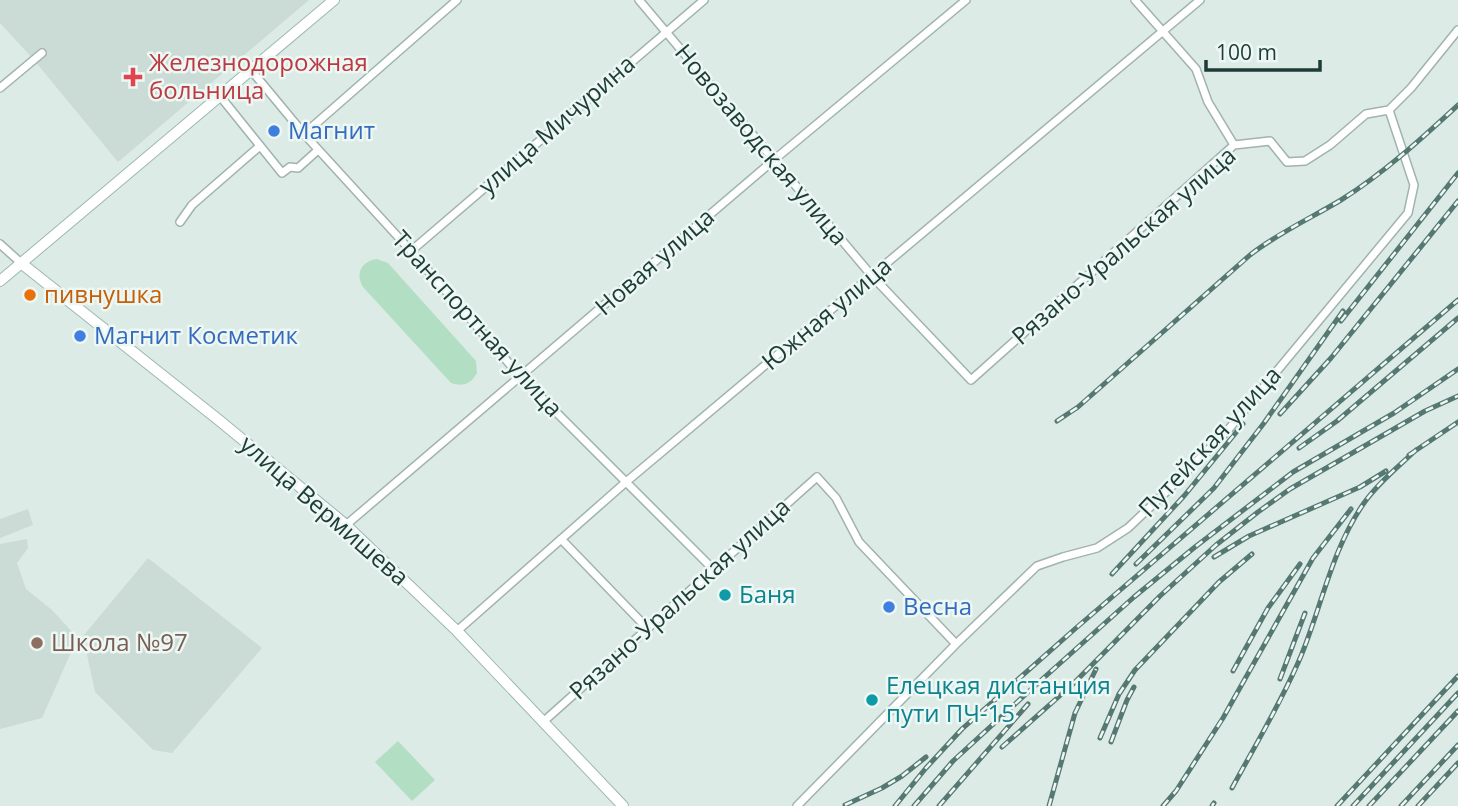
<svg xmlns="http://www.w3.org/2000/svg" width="1458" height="806" font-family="'Open Sans',sans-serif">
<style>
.built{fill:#cbdbd5}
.green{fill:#b2dfc4}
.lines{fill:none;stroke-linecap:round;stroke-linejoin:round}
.street-casing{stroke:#a0b3ae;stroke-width:10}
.secondary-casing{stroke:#9bb8b1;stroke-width:12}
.street{stroke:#fff;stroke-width:7}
.secondary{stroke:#fff;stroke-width:10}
.rail-casing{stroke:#567873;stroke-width:5}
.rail{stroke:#edf7f3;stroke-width:2.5;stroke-dasharray:8;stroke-linecap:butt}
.health-dot{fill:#e0444e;stroke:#edf7f3;stroke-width:2.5}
.shop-dot{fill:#3f7fe0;stroke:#edf7f3;stroke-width:2.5}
.food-dot{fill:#e8710a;stroke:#edf7f3;stroke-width:2.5}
.culture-dot{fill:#0f9aa8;stroke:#edf7f3;stroke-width:2.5}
.education-dot{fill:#8d6e63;stroke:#edf7f3;stroke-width:2.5}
.labels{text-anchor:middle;stroke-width:5;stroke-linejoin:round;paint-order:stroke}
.health-label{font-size:24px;fill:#be3a42;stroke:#edf7f3;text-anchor:start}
.street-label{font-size:24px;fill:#1d3c37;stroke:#edf7f3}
.shop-label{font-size:24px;fill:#366cbe;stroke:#edf7f3;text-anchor:start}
.food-label{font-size:24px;fill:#c56008;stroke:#edf7f3;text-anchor:start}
.culture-label{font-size:24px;fill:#0d838f;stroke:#edf7f3;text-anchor:start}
.education-label{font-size:24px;fill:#785e54;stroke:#edf7f3;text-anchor:start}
</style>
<rect width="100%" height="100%" fill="#ddebe6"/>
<path class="built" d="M0 0H309L118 162 34 60 0 23Z
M28 509 33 525 0 538V519Z
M27 539 28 548 17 563 26 589 52 610 75 635 72 650 42 718 0 729V544Z
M148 558 262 648 172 753 153 750 95 692 83 636Z"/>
<path class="green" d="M377 259 388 263 476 361 477 373C471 384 463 387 451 383L363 287C355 274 361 261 377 259Z
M398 741 435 780 412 801 375 762Z"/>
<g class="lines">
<defs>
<path id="street" d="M639 0 872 276 971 380 1234 145 1270 141 1287 162 1305 161 1330 145 1366 114 1389 110
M1135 0 1196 69 1208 102 1234 145
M251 70 304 134 411 251 521 377 714 570
M0 88 42 53
M220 96 282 173 290 167 298 168 318 150
M304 134 457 0
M180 222 192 205 260 146
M0 244 21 263
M411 251 704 0
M346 525 775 159 966 0
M561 539 647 628
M457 631 626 482 1200 0
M543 722 817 477 836 498 859 542 956 644
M797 806 956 644 1037 566 1063 557 1097 548 1128 528 1167 491 1228 430 1408 213 1414 185 1389 110 1411 88 1458 30"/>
<path id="secondary" d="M21 263 220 421 346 525 457 631 623 806
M0 281 334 0"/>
</defs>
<use href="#street" class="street-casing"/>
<use href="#secondary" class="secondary-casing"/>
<use href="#street" class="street"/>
<use href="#secondary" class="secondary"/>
<defs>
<path id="rail" d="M1341 321 1458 173
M1280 414 1331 358 1458 201
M1057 421 1078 407 1250 255C1278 233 1311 218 1341 200 1384 173 1421 139 1458 105
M1299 448 1337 421 1458 318
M1409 455 1458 422
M1214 557 1249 536 1360 487 1386 471
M1136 564 1214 488 1264 423 1343 311
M1112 574 1184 496 1243 424
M1233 671 1268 608 1300 564
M1280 679 1305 613
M1100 738 1119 694 1135 670 1219 582 1252 554
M1111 742 1127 700 1134 687
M1002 747 1073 684 1160 596 1216 545 1258 512 1290 489 1425 411 1458 396
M1232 788C1256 744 1282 701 1301 656 1322 605 1332 549 1364 503 1378 483 1398 467 1416 450
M845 805 882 788 902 776 926 757
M895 806 926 768 962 729 1076 628 1458 300
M914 806 953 761 1038 683 1134 597 1195 547 1293 472 1394 413 1458 369
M939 806 1028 704
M1049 806 1075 713 1096 669
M1163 806 1176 791 1223 718 1313 558 1351 509
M1212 806 1214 803
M1337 806 1458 676
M1353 806 1458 693
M1369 806 1458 711
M1401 806 1458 745
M1418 806 1458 763"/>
</defs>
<use href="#rail" class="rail-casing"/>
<use href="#rail" class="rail"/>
</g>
<path class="health-dot" d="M129.5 66.5h7v7h7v7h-7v7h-7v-7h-7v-7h7z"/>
<g class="shop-dot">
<circle cx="274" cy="131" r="7"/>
<circle cx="80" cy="336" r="7"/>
<circle cx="889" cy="607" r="7"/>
</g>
<circle class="food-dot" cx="30" cy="295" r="7"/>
<g class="culture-dot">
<circle cx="725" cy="595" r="7"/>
<circle cx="872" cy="700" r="7"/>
</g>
<circle class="education-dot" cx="37" cy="643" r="7"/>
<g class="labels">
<g class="health-label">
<text x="149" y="71">Железнодорожная<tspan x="149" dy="28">больница</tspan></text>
</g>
<g class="street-label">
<text transform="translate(557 125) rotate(-41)" y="8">улица Мичурина</text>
<text transform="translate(761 145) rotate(50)" y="8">Новозаводская улица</text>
<text transform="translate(1124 246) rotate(-41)" y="8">Рязано-Уральская улица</text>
<text transform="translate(655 262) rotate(-41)" y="8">Новая улица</text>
<text transform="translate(827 314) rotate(-40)" y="8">Южная улица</text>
<text transform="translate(477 324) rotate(48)" y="8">Транспортная улица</text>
<text transform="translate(1210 442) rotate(-47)" y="8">Путейская улица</text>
<text transform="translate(324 511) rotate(41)" y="8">улица Вермишева</text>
<text transform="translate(680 599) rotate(-42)" y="8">Рязано-Уральская улица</text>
</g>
<g class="shop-label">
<text x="288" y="139">Магнит</text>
<text x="94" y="344">Магнит Косметик</text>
<text x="903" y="615">Весна</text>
</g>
<g class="food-label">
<text x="44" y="303">пивнушка</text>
</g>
<g class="culture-label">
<text x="739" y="603">Баня</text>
<text x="886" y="694">Елецкая дистанция<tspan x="886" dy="28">пути ПЧ-15</tspan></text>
</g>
<g class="education-label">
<text x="51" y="651">Школа №97</text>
</g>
</g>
<path d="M1206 60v10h114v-10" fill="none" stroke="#1d3c37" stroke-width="3.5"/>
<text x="1216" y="60" font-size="21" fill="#1d3c37" stroke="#edf7f3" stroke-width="5" paint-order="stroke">100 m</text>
</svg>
